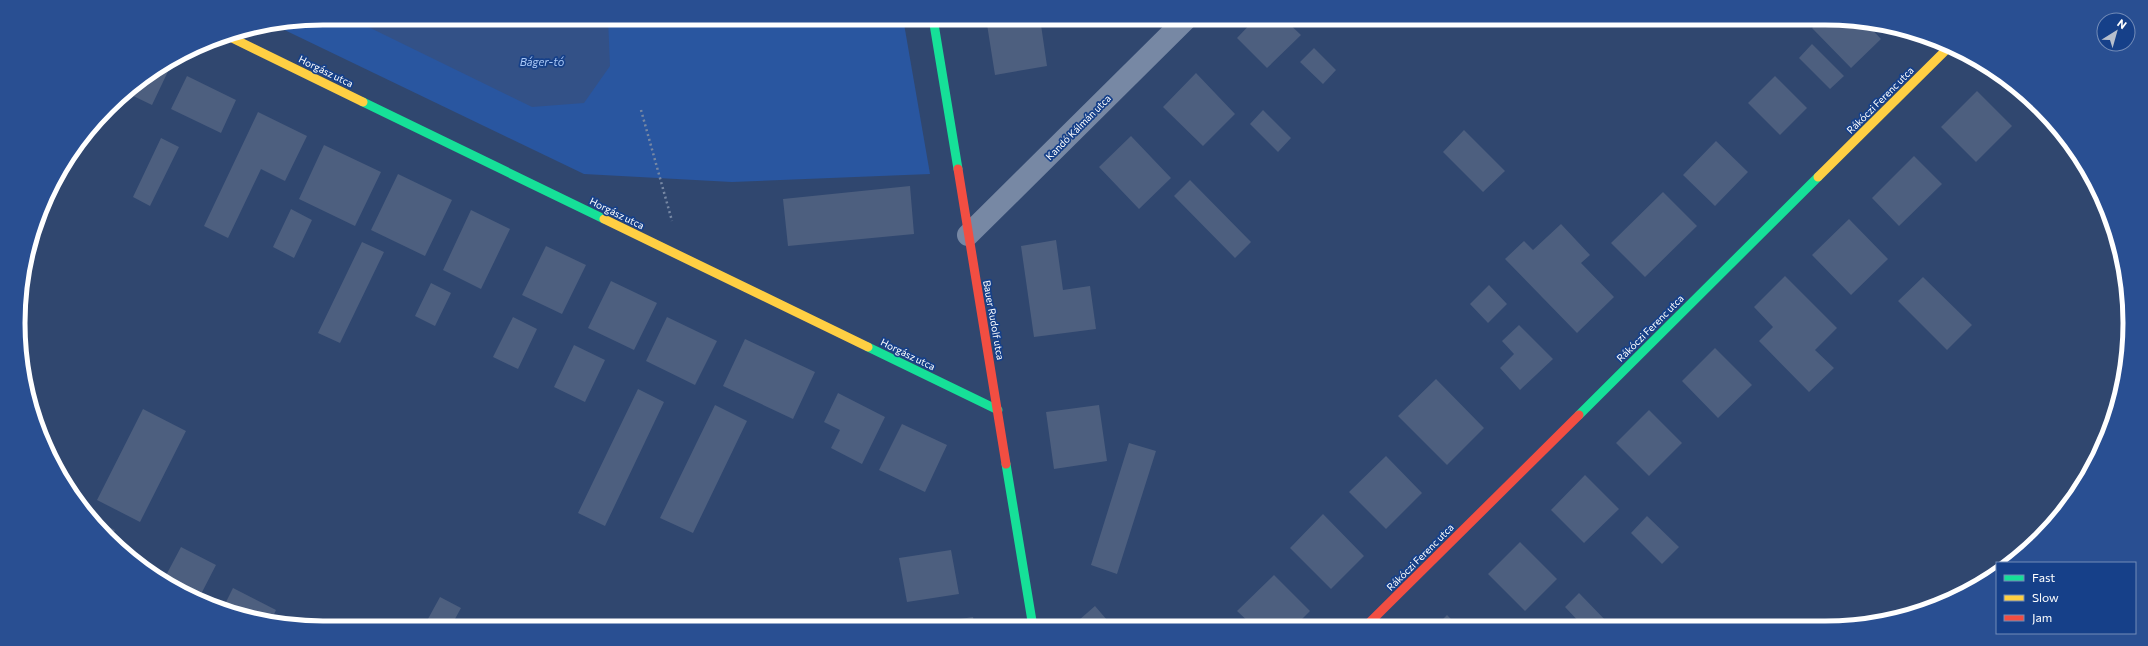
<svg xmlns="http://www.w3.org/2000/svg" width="2148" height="646" font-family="Commissioner,sans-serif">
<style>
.green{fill:#2956a0}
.water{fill:#335187}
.building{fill:#4d5f7f}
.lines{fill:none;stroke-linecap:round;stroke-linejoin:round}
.path{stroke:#7788a4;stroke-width:2.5;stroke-dasharray:2 3;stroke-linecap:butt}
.street{stroke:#7788a4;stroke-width:22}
.fast{stroke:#16e098;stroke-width:9}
.slow{stroke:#ffcf43;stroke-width:9}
.jam{stroke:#f24e42;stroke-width:9}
.labels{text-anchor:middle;stroke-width:3.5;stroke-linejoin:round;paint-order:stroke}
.street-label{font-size:10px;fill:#fff;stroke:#164089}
.water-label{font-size:11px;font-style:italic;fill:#a9c7f6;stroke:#164089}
.rim{fill:none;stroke:#fff;stroke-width:5}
</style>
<rect width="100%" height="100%" fill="#30476f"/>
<path class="green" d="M323 18H903L930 174 732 182 584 174 270 23Z"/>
<path class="water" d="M350 18H608L610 66 584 103 532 107Z"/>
<path class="building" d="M986 18H1040L1047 66 995 75Z
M1256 18H1283L1301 35 1267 68 1237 38Z
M1823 18 1865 22 1881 39 1851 68 1812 28Z
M1812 44 1844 76 1830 89 1799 58Z
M1314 48 1336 70 1323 84 1300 62Z
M172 63 152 105 125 92 146 79Z
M1196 73 1235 114 1203 146 1163 107Z
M187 76 236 100 221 133 171 109Z
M1775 76 1807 108 1780 135 1748 103Z
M1977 91 2012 126 1976 162 1941 127Z
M1263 110 1291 138 1278 152 1250 124Z
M258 112 307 136 285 181 261 169 228 238 204 226Z
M1464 130 1505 171 1483 192 1443 152Z
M1131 136 1171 178 1139 209 1099 167Z
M161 138 179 147 150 206 133 197Z
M1716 141 1748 172 1715 206 1683 175Z
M324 145 381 172 355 226 299 199Z
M1914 156 1942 184 1899 226 1872 198Z
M398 174 452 200 425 256 371 230Z
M1190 180 1251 242 1235 258 1174 196Z
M910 186 914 234 788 246 783 199Z
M1663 192 1697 226 1645 277 1611 243Z
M291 209 312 220 294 258 273 247Z
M471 210 510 229 481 289 443 270Z
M1849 219 1888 259 1851 295 1812 255Z
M1561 224 1590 255 1581 263 1614 297 1577 333 1505 259 1524 241 1533 250Z
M1056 240 1063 290 1090 286 1096 329 1034 337 1021 246Z
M362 242 384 252 340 343 318 333Z
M546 246 586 265 562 314 522 295Z
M1785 276 1837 328 1815 350 1834 368 1809 392 1759 341 1773 327 1754 307Z
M1923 277 1972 325 1947 350 1898 301Z
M611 281 657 303 634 350 588 328Z
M431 283 451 293 435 326 415 316Z
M1489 285 1507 304 1488 323 1470 304Z
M513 317 537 329 518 369 493 357Z
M667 317 717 341 695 385 646 361Z
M1519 325 1553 359 1520 390 1500 368 1514 354 1502 341Z
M745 339 815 372 793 419 723 386Z
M574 345 605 360 585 402 554 387Z
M1715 348 1752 385 1718 418 1682 381Z
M1436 379 1484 428 1447 465 1398 416Z
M638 389 664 402 605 526 578 513Z
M838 393 885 417 862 464 831 448 840 430 824 422Z
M715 405 747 421 693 533 660 518Z
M1099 405 1107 461 1054 469 1046 412Z
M143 409 186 431 140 522 97 500Z
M1649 410 1682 443 1649 476 1616 443Z
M902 424 947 445 925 492 879 470Z
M1129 443 1156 451 1117 574 1091 565Z
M1386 456 1422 493 1386 529 1349 492Z
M1585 475 1619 509 1584 543 1551 510Z
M1323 514 1364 556 1331 589 1290 548Z
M1647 516 1679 547 1662 564 1631 533Z
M90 517 115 530 110 540 107 539Z
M1520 542 1557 579 1525 611 1488 574Z
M181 547 216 565 198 600 163 581Z
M951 550 959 594 907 602 899 558Z
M1274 575 1310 611 1295 626H1279L1276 623 1272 626H1253L1237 611Z
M233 588 276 610 270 623 222 610Z
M1579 593 1611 626H1583L1565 607Z
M440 597 461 608 450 628H423Z
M1095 606 1113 627H1071Z
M1447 615 1458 626H1436Z
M973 617 975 627H916V626Z"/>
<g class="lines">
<path class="path" d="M641 110 672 221"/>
<path class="street" d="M968 235 1187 18"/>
<path class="fast" d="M933 18 958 169
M363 102 604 219
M868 347 998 410
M1579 415 1818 177
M1006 464 1033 627"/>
<path class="slow" d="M226 35 363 102
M1818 177 1950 46
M604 219 868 347"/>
<path class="jam" d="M958 169 1006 464
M1366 626 1579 415"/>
</g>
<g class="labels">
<g class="street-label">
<text transform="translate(326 71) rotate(26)" y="4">Horgász utca</text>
<text transform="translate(1880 100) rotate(-45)" y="4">Rákóczi Ferenc utca</text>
<text transform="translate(1078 127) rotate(-45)" y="4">Kandó Kálmán utca</text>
<text transform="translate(617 213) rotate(26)" y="4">Horgász utca</text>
<text transform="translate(994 320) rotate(80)" y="4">Bauer Rudolf utca</text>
<text transform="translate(1650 328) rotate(-45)" y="4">Rákóczi Ferenc utca</text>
<text transform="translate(908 354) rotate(26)" y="4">Horgász utca</text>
<text transform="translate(1420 557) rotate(-45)" y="4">Rákóczi Ferenc utca</text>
</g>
<g class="water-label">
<text x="542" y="66">Báger-tó</text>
</g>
</g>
<path d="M0 0H2148V646H0ZM323 25H1825A298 298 0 0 1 2123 323V323A298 298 0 0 1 1825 621H323A298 298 0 0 1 25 323V323A298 298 0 0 1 323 25Z" fill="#294f92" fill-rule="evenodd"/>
<path class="rim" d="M323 25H1825A298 298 0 0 1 2123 323V323A298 298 0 0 1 1825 621H323A298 298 0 0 1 25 323V323A298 298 0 0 1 323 25Z"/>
<rect x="1996" y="562" width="140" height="72" fill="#164089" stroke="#738cb8"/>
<rect x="2004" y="575" width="20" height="6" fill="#16e098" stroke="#738cb8"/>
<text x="2032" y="582" font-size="12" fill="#ffffff">Fast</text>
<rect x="2004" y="595" width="20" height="6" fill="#ffcf43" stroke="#738cb8"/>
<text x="2032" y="602" font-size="12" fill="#ffffff">Slow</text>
<rect x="2004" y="615" width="20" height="6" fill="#f24e42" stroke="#738cb8"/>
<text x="2032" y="622" font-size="12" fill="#ffffff">Jam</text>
<g transform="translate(2116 32) rotate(37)"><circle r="19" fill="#164089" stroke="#738cb8"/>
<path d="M0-3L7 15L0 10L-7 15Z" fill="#b7bfcd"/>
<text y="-6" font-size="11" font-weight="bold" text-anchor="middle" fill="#ffffff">N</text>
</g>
</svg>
